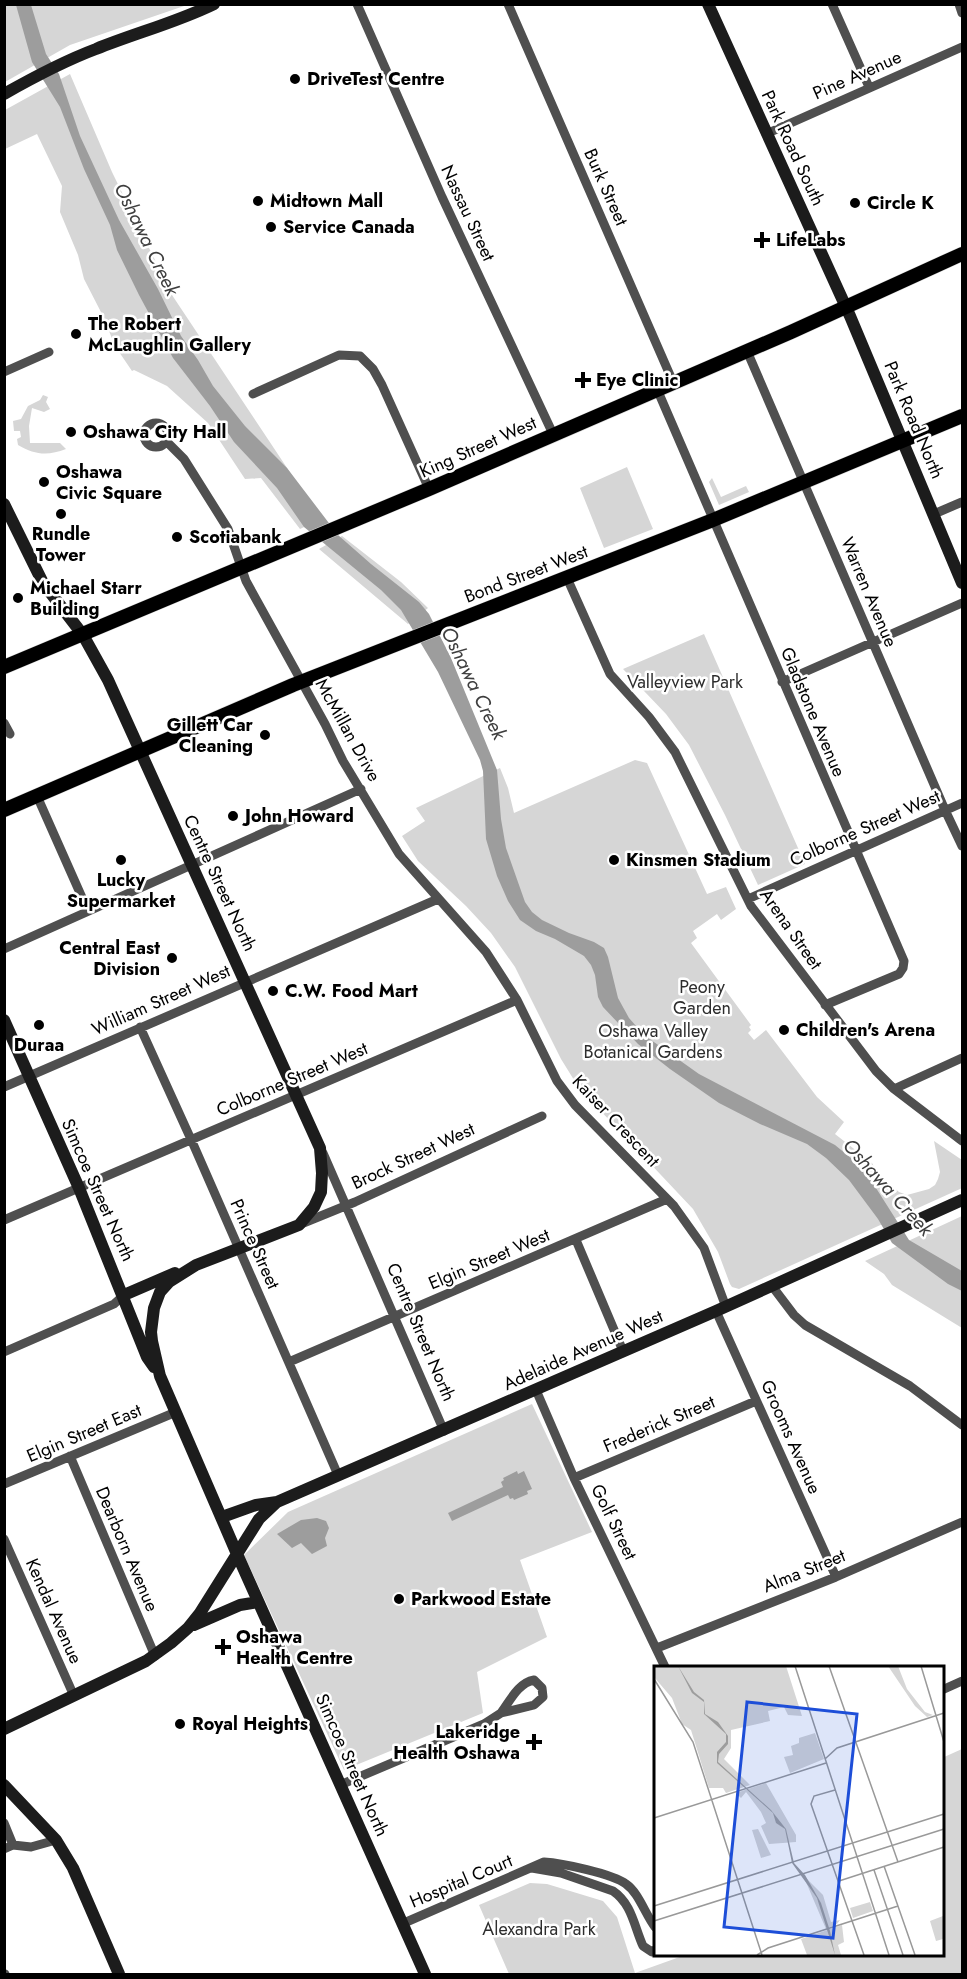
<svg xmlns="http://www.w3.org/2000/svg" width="967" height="1979" font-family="Jost,sans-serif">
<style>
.green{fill:#d6d6d6}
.water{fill:#9d9d9d}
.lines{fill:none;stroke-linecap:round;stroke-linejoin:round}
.primary-casing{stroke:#dbdbdb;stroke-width:15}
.street{stroke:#4f4f4f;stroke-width:9}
.secondary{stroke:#1c1c1c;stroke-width:12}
.primary{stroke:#000;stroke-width:14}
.poi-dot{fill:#000;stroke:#fff;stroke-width:2}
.labels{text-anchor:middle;stroke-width:5;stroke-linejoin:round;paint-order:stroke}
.street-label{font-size:18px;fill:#000;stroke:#fff}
.poi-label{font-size:18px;font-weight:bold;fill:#000;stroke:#fff;text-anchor:start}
.park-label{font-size:18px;fill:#2d2d2d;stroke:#fff}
.water-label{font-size:20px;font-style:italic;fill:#3e3e3e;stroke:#fff}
.inset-road{fill:none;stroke:#999;stroke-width:1.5}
.view{fill:#1d4ed8;fill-opacity:0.15;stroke:#1d4ed8;stroke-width:3}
.inset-edge{fill:none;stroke:#000;stroke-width:3}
</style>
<rect width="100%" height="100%" fill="#fff"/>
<path class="green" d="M5 5H187L70 45 5 82Z
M70 74 112 172 172 295 321 519 300 529 261 478 245 479 208 423 167 386 134 370 132 371 115 346 103 316 84 279 78 255 60 212 62 186 37 134 5 149V110Z
M43 395 48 397 46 402 50 409 44 412 32 408 29 426 30 443H60L66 449C48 456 35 455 18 445L17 439 21 437 20 431H14L13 421 21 419 28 406 40 400Z
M627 467 653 529 604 548 580 488Z
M712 478 721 497 746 486 749 492 719 505 709 482Z
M342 536 401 582 428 608 408 624 319 549Z
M704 634 805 864 758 885 725 815 689 745 666 714 623 669Z
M635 760 647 763 707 894 726 887 736 909 721 920 717 914 693 931 697 938 691 943 751 1025 749 1027 751 1030 748 1033 754 1040 766 1030 817 1097 844 1122 835 1134 872 1163 880 1176 899 1192 907 1195 929 1189 935 1185 938 1179 940 1172 934 1141 962 1160V1188L960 1189 739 1289 732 1287 730 1284 718 1252 693 1209 579 1088 561 1059 515 967 491 933 466 906 418 861 402 836 425 821 416 808 500 768 508 788 514 813Z
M962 1216V1328L892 1285 884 1274 865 1261Z
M532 1404 592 1532 520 1560 547 1637 477 1672 483 1713 344 1770 244 1555 288 1512Z
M962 1749V1974H509L479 1905 530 1883 547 1884 603 1901 617 1917 635 1973 688 1954H942V1758Z"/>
<path class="water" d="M16 5H31L46 54 59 74 80 136 119 220 158 289 181 336 198 360 213 386 245 426 287 468 338 535 371 564 419 602 429 614 451 658 497 770 501 819 506 848 525 902 532 912 542 920 569 933 594 942 604 948 608 957 618 998 629 1018 644 1035 699 1074 835 1145 852 1159 869 1177 909 1240 962 1271V1291L948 1284 892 1243 878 1219 849 1180 826 1158 807 1144 760 1124 719 1103 670 1069 638 1044 603 1007 598 997 595 975 591 965 584 956 555 939 536 931 520 920 508 901 497 876 486 839 483 771 480 760 438 672 401 610 381 590 304 527 277 488 234 442 210 406 173 358 139 295 117 250 110 225 84 169 60 107 32 62Z
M517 1471 518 1474 524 1471 532 1489 527 1491 528 1494 514 1500 513 1498 510 1499 508 1495 452 1521 448 1513 503 1487 501 1482 504 1480 503 1478Z
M317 1518 326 1521 329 1528 325 1538 327 1546 312 1554 301 1543 292 1548 277 1534 301 1520Z"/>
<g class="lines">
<defs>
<path id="primary" d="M4 667 429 489 791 332 962 254
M4 810 293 685 713 520 962 416"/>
</defs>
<use href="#primary" class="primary-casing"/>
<path class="street" d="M357 4 442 197 553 434
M508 4 673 382
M832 4 869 87
M959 4 962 13
M766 134 962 47
M747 351 945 810 962 846
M4 372 49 352
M657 389 904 961 903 968 899 974 825 1005
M253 394 339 355 360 356 373 369 382 385 429 489
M144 435a12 12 0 1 1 24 0a12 12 0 1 1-24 0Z
M167 442 184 459 228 529 246 581 325 724 343 761 399 854 486 952 517 1000 557 1081 575 1105 674 1206 704 1248 726 1307
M934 514 962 502
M567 578 610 674 649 717 675 752 751 906 876 1071 894 1089 962 1141
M782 682 962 603
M4 723 10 734
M37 796 88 911
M748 899 962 803
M4 949 361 789
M140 1027 194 1146 338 1475
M4 1087 438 899
M894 1089 962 1058
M323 1153 444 1431
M4 1220 517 1000
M301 1224 355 1202 542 1116
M576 1240 623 1351
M772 1286 794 1315 805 1325 910 1386 962 1425
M716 1311 836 1577
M4 1352 114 1304 124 1295
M289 1362 667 1199
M536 1390 574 1478 665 1667
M70 1456 155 1656
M574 1478 756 1401
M4 1484 176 1412
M4 1539 74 1696
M657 1648 836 1577 962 1522
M942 1690 962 1681
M340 1785 484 1724 501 1713 534 1705 543 1697 542 1688 534 1680C518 1683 510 1701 501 1713
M4 1823 13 1845
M4 1849 13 1845 31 1847 56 1840
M532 1868 561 1873 613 1891C632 1904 634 1926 643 1946L652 1952 655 1950
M404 1923 544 1862C562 1863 613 1874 626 1884 639 1893 645 1914 655 1927
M4 1974H5"/>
<path class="secondary" d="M708 4 850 316 962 583
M4 94C34 77 64 61 96 49 135 33 175 23 214 4
M4 504 43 583 83 635 108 680 320 1148 322 1173 321 1192 314 1207 299 1225 196 1265 169 1282 160 1292 154 1308 151 1332 152 1341 160 1376 237 1554 425 1974
M4 1020 79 1188 147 1357 154 1367
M124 1295 175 1273
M222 1517 256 1505 277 1502
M194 1625 240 1605 258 1602
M4 1729 146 1661 171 1643 188 1628 200 1613 259 1519 277 1502 716 1311 962 1200
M4 1785 56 1840 73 1868 119 1974"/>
<use href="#primary" class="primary"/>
</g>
<g class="poi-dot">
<circle cx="295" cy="79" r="6"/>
<circle cx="258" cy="201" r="6"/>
<circle cx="855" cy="203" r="6"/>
<circle cx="271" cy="227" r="6"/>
<path d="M759 231h6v6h6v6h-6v6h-6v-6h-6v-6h6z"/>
<circle cx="76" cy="334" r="6"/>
<path d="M580 371h6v6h6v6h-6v6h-6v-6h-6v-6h6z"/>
<circle cx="71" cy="432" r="6"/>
<circle cx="44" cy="482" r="6"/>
<circle cx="61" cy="514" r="6"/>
<circle cx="177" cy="537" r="6"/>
<circle cx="18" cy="598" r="6"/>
<circle cx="265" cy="735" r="6"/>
<circle cx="233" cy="816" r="6"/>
<circle cx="121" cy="860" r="6"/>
<circle cx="614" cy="860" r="6"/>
<circle cx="172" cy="958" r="6"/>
<circle cx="273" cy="991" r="6"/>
<circle cx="39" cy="1025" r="6"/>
<circle cx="784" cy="1030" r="6"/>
<circle cx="399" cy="1599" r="6"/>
<path d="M220 1638h6v6h6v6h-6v6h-6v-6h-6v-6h6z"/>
<circle cx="180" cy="1724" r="6"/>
<path d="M531 1733h6v6h6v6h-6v6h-6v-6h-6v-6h6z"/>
</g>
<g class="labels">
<g class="street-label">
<text transform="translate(857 75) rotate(-24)" y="6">Pine Avenue</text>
<text transform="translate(793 148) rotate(65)" y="6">Park Road South</text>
<text transform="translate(606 187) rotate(66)" y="6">Burk Street</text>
<text transform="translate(468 213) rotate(65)" y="6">Nassau Street</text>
<text transform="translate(914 420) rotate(67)" y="6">Park Road North</text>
<text transform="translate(478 447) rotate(-24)" y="6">King Street West</text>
<text transform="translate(526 574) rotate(-21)" y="6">Bond Street West</text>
<text transform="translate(869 592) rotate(67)" y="6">Warren Avenue</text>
<text transform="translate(813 712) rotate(67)" y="6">Gladstone Avenue</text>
<text transform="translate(348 730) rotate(61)" y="6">McMillan Drive</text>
<text transform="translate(865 828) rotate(-24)" y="6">Colborne Street West</text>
<text transform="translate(220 883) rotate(65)" y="6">Centre Street North</text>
<text transform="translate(791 929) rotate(55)" y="6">Arena Street</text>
<text transform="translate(161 1000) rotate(-24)" y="6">William Street West</text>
<text transform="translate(292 1079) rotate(-23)" y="6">Colborne Street West</text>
<text transform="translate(616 1121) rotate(47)" y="6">Kaiser Crescent</text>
<text transform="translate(413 1156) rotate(-25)" y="6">Brock Street West</text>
<text transform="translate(98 1190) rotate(66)" y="6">Simcoe Street North</text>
<text transform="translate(255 1244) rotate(66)" y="6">Prince Street</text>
<text transform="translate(489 1259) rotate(-23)" y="6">Elgin Street West</text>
<text transform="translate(421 1332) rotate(67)" y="6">Centre Street North</text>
<text transform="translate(583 1350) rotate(-24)" y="6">Adelaide Avenue West</text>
<text transform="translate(659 1424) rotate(-23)" y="6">Frederick Street</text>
<text transform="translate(84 1433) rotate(-23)" y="6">Elgin Street East</text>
<text transform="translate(791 1437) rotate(66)" y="6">Grooms Avenue</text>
<text transform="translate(614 1522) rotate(64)" y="6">Golf Street</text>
<text transform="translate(127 1549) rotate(67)" y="6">Dearborn Avenue</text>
<text transform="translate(804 1571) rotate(-22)" y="6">Alma Street</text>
<text transform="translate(54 1611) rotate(66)" y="6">Kendal Avenue</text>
<text transform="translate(352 1765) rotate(66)" y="6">Simcoe Street North</text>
<text transform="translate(461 1881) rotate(-23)" y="6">Hospital Court</text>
</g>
<g class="poi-label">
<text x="307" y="85">DriveTest Centre</text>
<text x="270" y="207">Midtown Mall</text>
<text x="867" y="209">Circle K</text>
<text x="283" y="233">Service Canada</text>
<text x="776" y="246">LifeLabs</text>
<text x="88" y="330">The Robert<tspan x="88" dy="21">McLaughlin Gallery</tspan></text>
<text x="596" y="386">Eye Clinic</text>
<text x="83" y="438">Oshawa City Hall</text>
<text x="56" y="478">Oshawa<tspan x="56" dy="21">Civic Square</tspan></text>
<text x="61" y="540" text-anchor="middle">Rundle<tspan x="61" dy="21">Tower</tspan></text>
<text x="189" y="543">Scotiabank</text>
<text x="30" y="594">Michael Starr<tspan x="30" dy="21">Building</tspan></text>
<text x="253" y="731" text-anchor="end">Gillett Car<tspan x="253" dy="21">Cleaning</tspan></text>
<text x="245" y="822">John Howard</text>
<text x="626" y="866">Kinsmen Stadium</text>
<text x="121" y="886" text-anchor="middle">Lucky<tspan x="121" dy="21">Supermarket</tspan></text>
<text x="160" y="954" text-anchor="end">Central East<tspan x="160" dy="21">Division</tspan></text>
<text x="285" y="997">C.W. Food Mart</text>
<text x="796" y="1036">Children's Arena</text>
<text x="39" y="1051" text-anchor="middle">Duraa</text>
<text x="411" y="1605">Parkwood Estate</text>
<text x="236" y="1643">Oshawa<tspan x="236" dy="21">Health Centre</tspan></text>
<text x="192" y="1730">Royal Heights</text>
<text x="520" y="1738" text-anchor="end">Lakeridge<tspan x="520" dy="21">Health Oshawa</tspan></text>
</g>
<g class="park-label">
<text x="685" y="688">Valleyview Park</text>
<text x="702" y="993">Peony<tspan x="702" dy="21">Garden</tspan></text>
<text x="653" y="1037">Oshawa Valley<tspan x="653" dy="21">Botanical Gardens</tspan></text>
<text x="539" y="1935">Alexandra Park</text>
</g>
<g class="water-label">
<text transform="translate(147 239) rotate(64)" y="7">Oshawa Creek</text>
<text transform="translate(474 683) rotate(64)" y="7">Oshawa Creek</text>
<text transform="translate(888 1187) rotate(48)" y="7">Oshawa Creek</text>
</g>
</g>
<g transform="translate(654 1666)">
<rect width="290" height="290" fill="#fff"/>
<path d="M0 0H132L148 50 134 49 130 41 114 45 116 55 77 64V82L70 93 96 119 72 127 69 122H55L37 64 28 58 18 32 0 11ZM234 0H244L253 23 271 46 279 49 273 51 261 40ZM161 67 170 93 136 107 130 91 139 89 137 80 145 77V72ZM112 117 142 169V176L115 178 107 160 112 157 107 146 92 126 87 132 82 127ZM104 163 117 189 107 192 98 164ZM149 209 169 229 177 256 186 254 183 258 172 263ZM216 236 219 245 199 252 196 242ZM289 250V273L282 275 276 255ZM188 259 190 276 184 279 187 289H153L147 273Z" fill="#d6d6d6"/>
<path d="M24 0 40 26 50 34 51 48 64 56 74 70V78L65 88 64 96 117 144 132 163 140 197 151 209 167 237 176 265 181 289 163 232 138 197 131 163 122 157 119 147 63 97V86L72 76V68L50 48V36L38 27Z" fill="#9d9d9d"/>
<path class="inset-road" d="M141 0 235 289M175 0 244 196M267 0 290 76M0 13 39 76 108 289M171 93 183 82 290 47M181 124 160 130 157 138 210 289M0 152 172 97M230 200 261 289M220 204 249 289M185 215 290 181M0 240 290 148M0 255 290 163M103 289 114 282 244 240"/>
<path class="view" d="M93 36 203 48 179 272 70 261Z"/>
<rect width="290" height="290" class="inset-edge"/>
</g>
<rect width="967" height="1979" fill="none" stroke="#000000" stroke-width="12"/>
</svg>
